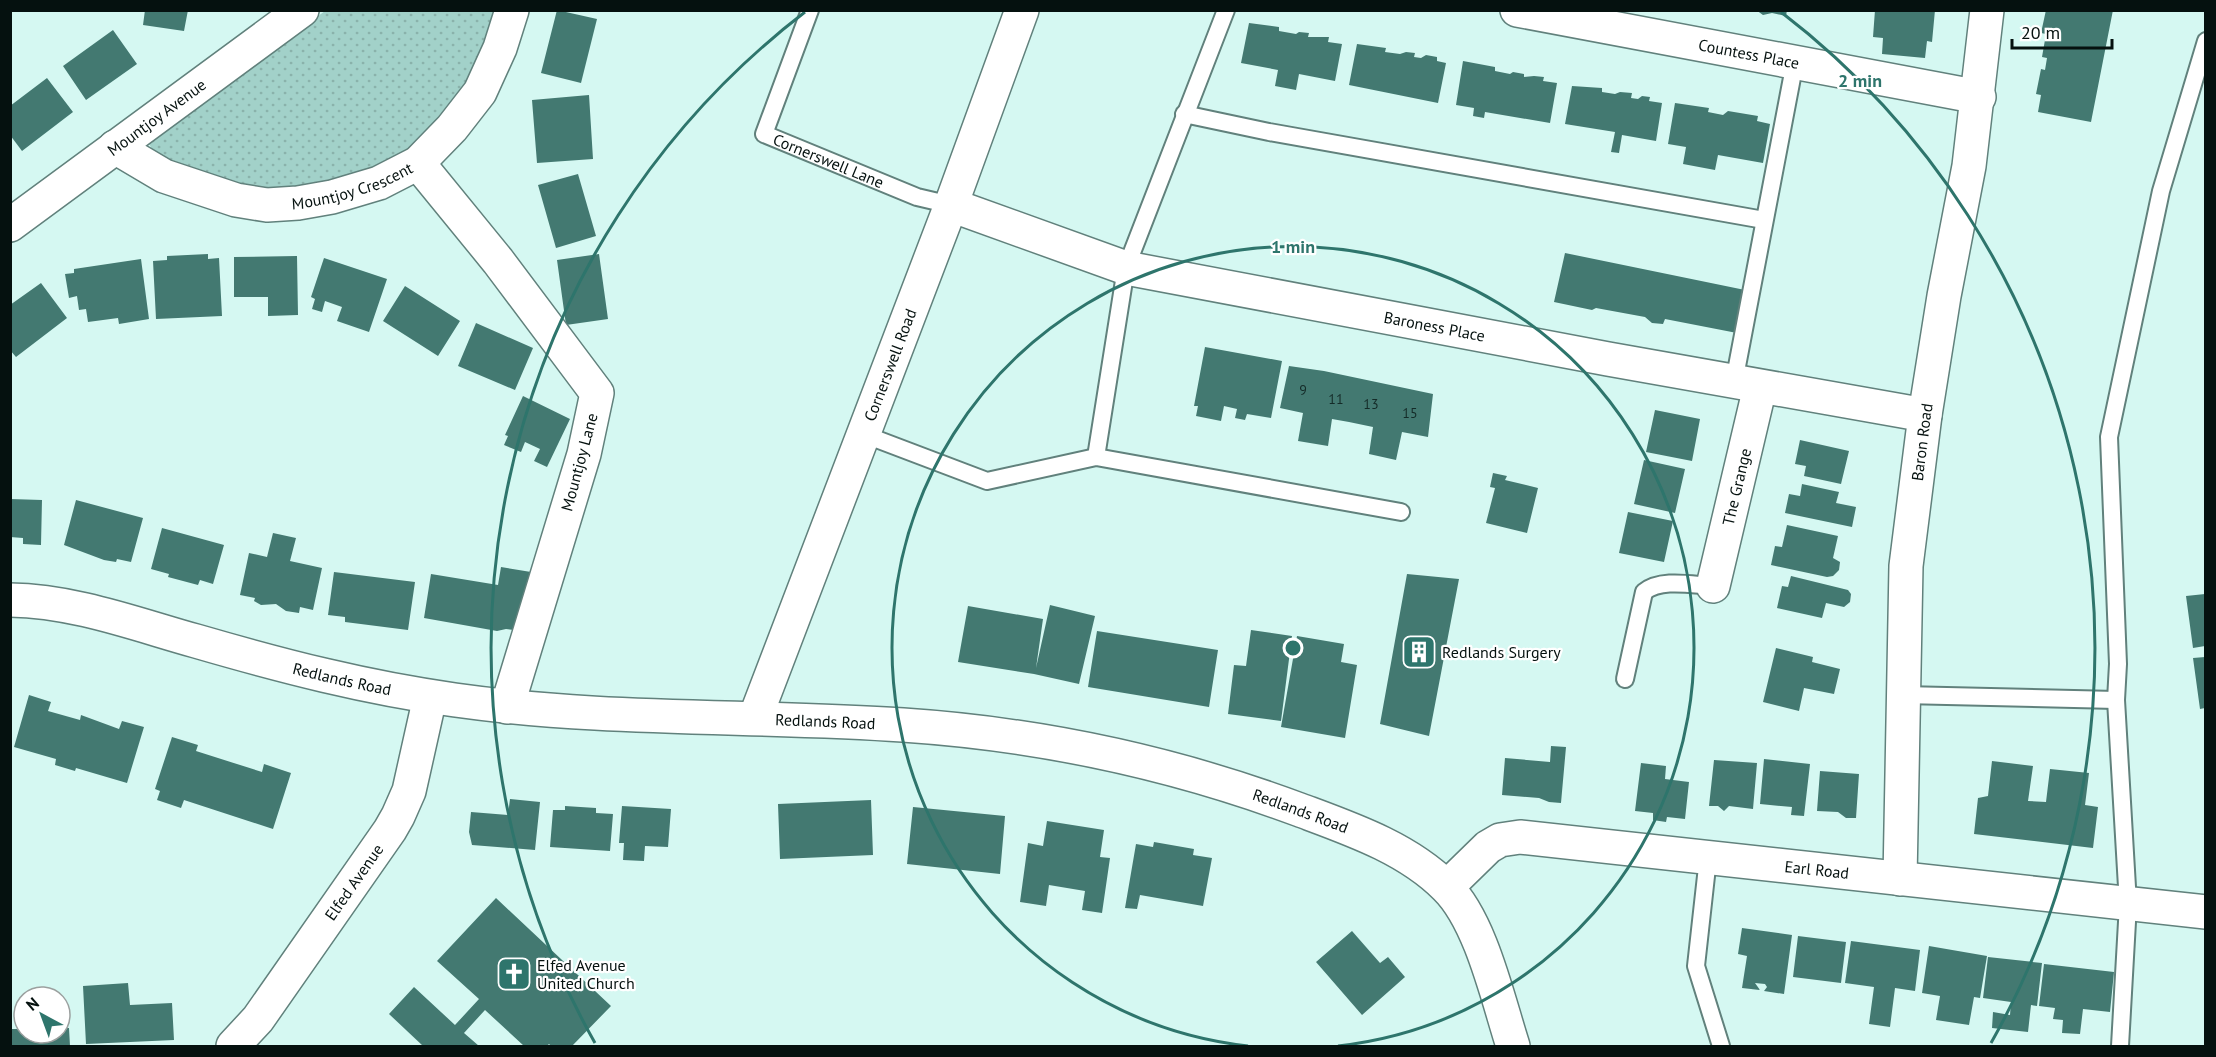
<svg xmlns="http://www.w3.org/2000/svg" width="2216" height="1057" font-family="'PT Sans',sans-serif">
<style>
.grass{fill:url(#grass-dots)}
.building{fill:#437971}
.lines{fill:none;stroke-linecap:round;stroke-linejoin:round}
.lane-casing{stroke:#61817c;stroke-width:20}
.street-casing{stroke:#61817c;stroke-width:36}
.secondary-casing{stroke:#61817c;stroke-width:36}
.lane{stroke:#fff;stroke-width:16}
.street{stroke:#fff;stroke-width:33}
.secondary{stroke:#fff;stroke-width:33}
.ring{fill:none;stroke:#2e756c;stroke-width:3}
.labels{text-anchor:middle;stroke-width:4.5;stroke-linejoin:round;paint-order:stroke}
.number-label{font-size:14px;fill:#142b28}
.street-label{font-size:16px;fill:#05110f;stroke:#fff}
.poi-label{font-size:16px;fill:#05110f;stroke:#fff;text-anchor:start}
.centre{fill:#2e756c;stroke:#fff;stroke-width:3}
.ring-label{font-size:18px;text-anchor:middle;font-weight:bold;fill:#2e756c;stroke:#fff;stroke-width:4.5;stroke-linejoin:round;paint-order:stroke}
</style>
<defs>
<pattern id="grass-dots" width="8" height="8" patternUnits="userSpaceOnUse" patternTransform="scale(1.5)"><rect width="8" height="8" fill="#a2d1c9"/><path d="M2 2h.1M6 6h.1" fill="none" stroke="#8ab2ab" stroke-width="1.8" stroke-linecap="round"/></pattern>
</defs>
<rect width="100%" height="100%" fill="#d5f8f2"/>
<path class="grass" d="M325 11H496L475 75 430 132 400 156 368 174 285 192 206 180 153 151 147 140Z"/>
<path class="building" d="M145 10H188L184 31 143 25Z
M557 10 597 19 581 83 541 73Z
M1756 10H1787L1786 16 1772 13 1763 15Z
M1875 10H1935L1932 42 1927 41 1925 58 1882 54 1883 38 1873 37Z
M2046 10H2113L2091 122 2038 112 2041 95 2036 94 2041 69 2045 70 2047 58 2042 57 2046 34 2041 33Z
M1249 23 1279 27V31L1296 34 1299 32 1309 33 1308 37H1329L1328 42 1342 44 1335 81 1299 74 1296 90 1275 86 1278 70 1241 63Z
M113 30 137 64 86 100 63 66Z
M1357 44 1386 48 1385 52 1400 54 1406 52 1415 53 1414 57 1421 58 1426 55 1437 57V61L1446 63 1438 103 1349 85Z
M1463 61 1495 67V71L1510 74 1513 72 1524 74V77L1534 76 1544 77 1543 81 1557 83 1550 123 1485 112 1484 118 1473 116 1474 108 1456 105Z
M47 78 73 112 22 151 10 135V106Z
M1572 86 1602 88V92L1615 94 1620 92 1632 93 1631 98 1638 99 1642 96 1650 97 1649 101 1662 103 1656 141 1622 135 1619 153 1611 152 1615 132 1565 124Z
M589 95 593 159 537 163 532 100Z
M1675 103 1709 108 1708 112 1723 115 1728 111 1758 116 1757 121 1770 124 1763 163 1718 155 1715 170 1683 164 1686 147 1668 144Z
M578 174 596 236 556 248 538 185Z
M1565 253 1745 290 1737 333 1665 319 1663 324 1652 323 1645 317 1596 308 1592 310 1554 302Z
M208 254V259L219 258 222 316 156 319 153 261 167 260V256Z
M599 254 608 319 566 325 557 260Z
M297 256 298 315 268 316V297H234V257Z
M324 258 387 279 369 332 337 321 342 307 325 301 322 312 312 309 315 299 311 297Z
M141 259 149 319 119 324 118 318 88 322 86 309 79 310 77 296 69 298 65 274 74 273V269Z
M41 283 67 318 16 357 10 350V305Z
M405 286 460 321 438 356 383 321Z
M476 323 533 348 515 390 458 366Z
M1205 347 1282 361 1271 418 1247 414 1245 420 1235 418 1237 409 1224 406 1221 421 1196 416 1198 406H1194Z
M1289 366 1324 371 1433 394 1428 437 1402 432 1396 460 1369 454 1373 427 1349 422 1332 419 1328 446 1298 441 1303 413 1280 408Z
M523 396 570 419 547 467 534 461 540 449 525 442 521 452 504 445 508 436 505 435Z
M1655 410 1700 419 1692 461 1646 452Z
M1800 440 1849 451 1841 484 1804 476 1806 466 1795 464Z
M1644 460 1685 469 1675 513 1634 504Z
M1493 473 1507 476 1505 480 1538 488 1527 533 1486 523 1495 488 1490 487Z
M1802 484 1839 492 1836 503 1856 507 1852 527 1785 513 1789 494 1800 496Z
M10 499 42 500 41 545 23 544V538L10 537Z
M76 500 143 518 131 562 117 559 116 562 104 560 64 545Z
M1628 512 1673 521 1664 562 1619 553Z
M1787 525 1838 536 1833 558 1840 562 1839 570 1833 576 1827 577 1771 565 1775 546 1782 547Z
M162 528 224 545 213 584 200 580 198 585 168 577 169 574 151 569Z
M273 533 296 538 290 561 322 568 313 610 300 607 299 613 286 611 276 604 261 605 254 601 255 598 240 595 249 553 267 557Z
M501 567 531 572 521 631 506 629 497 631 424 618 431 574 498 585Z
M334 572 415 582 408 630 345 622V617L328 615Z
M1407 574 1459 579 1429 736 1380 724Z
M1791 576 1848 590 1851 594 1850 602 1844 607 1826 603 1822 618 1777 608 1782 586 1788 587Z
M2205 594V646L2193 648 2186 596Z
M1050 605 1095 616 1079 684 1034 674 958 662 968 606 1043 619 1036 668Z
M1251 630 1292 636 1281 721 1228 714 1234 665 1246 666Z
M1097 631 1218 650 1209 707 1088 687Z
M1297 636 1344 644 1341 662 1357 665 1345 738 1281 727Z
M1776 648 1813 657 1812 662 1840 669 1834 694 1804 688 1799 711 1763 702Z
M2205 657V708L2200 709 2193 658Z
M29 695 51 702 48 711 80 720 81 715 119 729 122 721 144 727 127 783 76 768 75 771 55 765 56 759 14 747Z
M172 737 198 745 196 751 262 772 264 764 291 773 273 829 184 800 181 808 157 800 160 791 155 789Z
M1551 746 1566 747 1561 803 1549 802 1539 798 1502 795 1505 758 1550 762Z
M1764 759 1810 764 1804 816 1791 815 1792 807 1760 804Z
M1714 760 1757 763 1753 809 1729 806 1724 811 1718 806H1709Z
M1992 761 2033 766 2028 801 2046 802 2050 769 2089 773 2085 805 2098 807 2093 848 1974 834 1978 798 1988 796Z
M1641 763 1666 766 1665 779 1689 782 1685 819 1667 817 1666 822 1653 820V813L1635 811Z
M1820 771 1859 774 1856 818H1846L1838 812 1817 811Z
M510 799 540 802 535 850 472 845 469 832 471 812 508 815Z
M871 800 873 855 780 859 778 804Z
M565 806 596 808V813L613 814 610 851 550 847 553 810H565Z
M622 806 671 809 668 847 645 846 644 861 623 860 624 843H619Z
M913 807 1005 816 1000 874 907 864Z
M1047 821 1104 830 1100 857 1110 858 1102 913 1082 910 1085 891 1049 885 1046 906 1020 902 1028 843 1043 846Z
M1154 842 1194 849 1193 855 1212 858 1203 906 1140 895 1137 909 1125 908 1136 844 1153 847Z
M496 898 611 1006 572 1046H551L549 1044 547 1046H524L485 1010 464 1033 479 1046H423L389 1014 414 987 455 1025 479 999 437 961Z
M1742 928 1792 935 1784 994 1764 991 1767 987 1765 984 1755 983 1760 990 1742 988 1747 956 1738 954Z
M1352 931 1380 963 1388 957 1405 977 1362 1015 1316 962Z
M1798 936 1846 942 1841 983 1793 977Z
M1851 941 1920 950 1915 991 1895 988 1890 1027 1869 1024 1874 987 1845 983Z
M1929 946 1987 956 1980 998 1974 997 1969 1025 1936 1020 1940 996 1922 993Z
M1988 957 2042 963 2037 1006 2031 1005 2028 1032 1992 1028 1993 1012 2010 1015 2011 1002 1983 998Z
M2044 964 2114 972 2110 1012 2083 1009 2080 1034 2062 1033 2063 1020 2053 1019 2055 1008 2039 1006Z
M128 983 130 1005 172 1003 174 1040 86 1044 83 986Z
M60 1028H69L70 1046H10V1029H24V1033H60Z"/>
<g class="lines">
<defs>
<g id="lane">
<path id="s1" d="M810 10 764 134 917 197 951 205"/>
<path d="M1184 114 1269 132 1764 220"/>
<path d="M1734 382 1795 62"/>
<path d="M863 434 987 481 1096 457 1401 512"/>
<path d="M1096 457 1126 268 1226 10"/>
<path d="M1625 679 1644 592C1661 578 1692 585 1713 586"/>
<path d="M1903 695 2116 700"/>
<path d="M1708 858 1696 966 1721 1046"/>
<path d="M2120 1046 2128 904 2116 700 2118 664 2109 437 2161 191 2206 41"/>
</g>
<g id="street">
<path id="s2" d="M1517 10 1979 97"/>
<path id="s3" d="M115 147 164 176 236 200 267 205 298 203 332 197 379 183 418 163 452 128 480 92 500 48 512 10"/>
<path d="M418 163 498 261 597 393 584 454 507 707"/>
<path id="s4" d="M951 205 1126 268 1608 359 1925 415"/>
<path id="s5" d="M10 225 302 10"/>
<path id="s6" d="M1713 586 1760 387"/>
<path id="s7" d="M1900 879 1906 566 1925 415 1944 296 1969 166 1987 10"/>
<path id="s8" d="M1447 887 1488 847 1500 840 1520 837 2206 912"/>
<path id="s9" d="M233 1046 258 1019 390 830 398 816 409 791 430 697"/>
</g>
<g id="secondary">
<path id="s10" d="M10 600C75 601 135 624 196 641 282 666 367 688 455 700 603 721 755 715 903 725 1038 734 1174 763 1300 810 1351 829 1407 848 1446 887 1481 921 1498 1000 1513 1046"/>
<path id="s11" d="M755 718 951 205 1022 10"/>
</g>
</defs>
<use href="#lane" class="lane-casing"/>
<use href="#street" class="street-casing"/>
<use href="#secondary" class="secondary-casing"/>
<use href="#lane" class="lane"/>
<use href="#street" class="street"/>
<use href="#secondary" class="secondary"/>
</g>
<g class="ring">
<path d="M1248 1046A401 401 0 1 1 1338 1046"/>
<path d="M595 1043A802 802 0 0 1 805 12M1781 12A802 802 0 0 1 1991 1043"/>
</g>
<defs>
<symbol id="building-square" viewBox="-11 -11 22 22"><rect x="-9" y="-9" width="18" height="18" rx="4" fill="#2e756c" stroke="#fff"/><path d="M-4-6H4V6H1V3H-1V6H-4ZM-2.5-4.3h1.7v1.8h-1.7ZM.8-4.3h1.7v1.8H.8ZM-2.5-1h1.7V.8h-1.7ZM.8-1h1.7V.8H.8Z" fill="#fff"/></symbol>
<symbol id="church-square" viewBox="-11 -11 22 22"><rect x="-9" y="-9" width="18" height="18" rx="4" fill="#2e756c" stroke="#fff"/><path d="M-1.2-6h2.4v3.5h3.3v2.4h-3.3V6h-2.4V-.1h-3.3v-2.4h3.3Z" fill="#fff"/></symbol>
</defs>
<g fill-rule="evenodd">
<use href="#building-square" x="1400" y="633" width="38" height="38"/>
<use href="#church-square" x="495" y="955" width="38" height="38"/>
</g>
<g class="labels">
<g class="number-label">
<text x="1303" y="395">9</text>
<text x="1336" y="404">11</text>
<text x="1371" y="409">13</text>
<text x="1410" y="418">15</text>
</g>
<g class="street-label">
<text dy="6" stroke="none"><textPath href="#s2" startOffset="236">Countess Place</textPath></text>
<text dy="6" stroke="none"><textPath href="#s5" startOffset="182">Mountjoy Avenue</textPath></text>
<text dy="6" stroke="none"><textPath href="#s1" startOffset="202">Cornerswell Lane</textPath></text>
<text dy="6" stroke="none"><textPath href="#s3" startOffset="252">Mountjoy Crescent</textPath></text>
<text dy="6" stroke="none"><textPath href="#s4" startOffset="500">Baroness Place</textPath></text>
<text dy="6" stroke="none"><textPath href="#s11" startOffset="378">Cornerswell Road</textPath></text>
<text dy="6" stroke="none"><textPath href="#s7" startOffset="438">Baron Road</textPath></text>
<text transform="translate(579 462) rotate(-75)" y="6">Mountjoy Lane</text>
<text dy="6" stroke="none"><textPath href="#s6" startOffset="102">The Grange</textPath></text>
<text dy="6" stroke="none"><textPath href="#s10" startOffset="342">Redlands Road</textPath></text>
<text dy="6" stroke="none"><textPath href="#s10" startOffset="828">Redlands Road</textPath></text>
<text dy="6" stroke="none"><textPath href="#s10" startOffset="1314">Redlands Road</textPath></text>
<text dy="6" stroke="none"><textPath href="#s8" startOffset="390">Earl Road</textPath></text>
<text dy="6" stroke="none"><textPath href="#s9" startOffset="204">Elfed Avenue</textPath></text>
</g>
<g class="poi-label">
<text x="1442" y="658">Redlands Surgery</text>
<text x="537" y="971">Elfed Avenue<tspan x="537" dy="18">United Church</tspan></text>
</g>
</g>
<circle cx="1293" cy="648" r="9" class="centre"/>
<g class="ring-label">
<text x="1860" y="87">2 min</text>
<text x="1293" y="253">1 min</text>
</g>
<rect width="2216" height="1057" fill="none" stroke="#05110f" stroke-width="24"/>
<g transform="translate(42 1015) rotate(319)"><circle r="28" fill="#ffffff" stroke="#9ba09f" stroke-width="1.5"/>
<path d="M0-4.5L10 22L0 15L-10 22Z" fill="#2e756c"/>
<text y="-9" font-size="16" font-weight="bold" text-anchor="middle" fill="#05110f">N</text>
</g>
<path d="M2012 39v9h100v-9" fill="none" stroke="#05110f" stroke-width="3"/>
<text x="2021" y="39" font-size="18" fill="#05110f" stroke="#ffffff" stroke-width="4.5" paint-order="stroke">20 m</text>
</svg>
